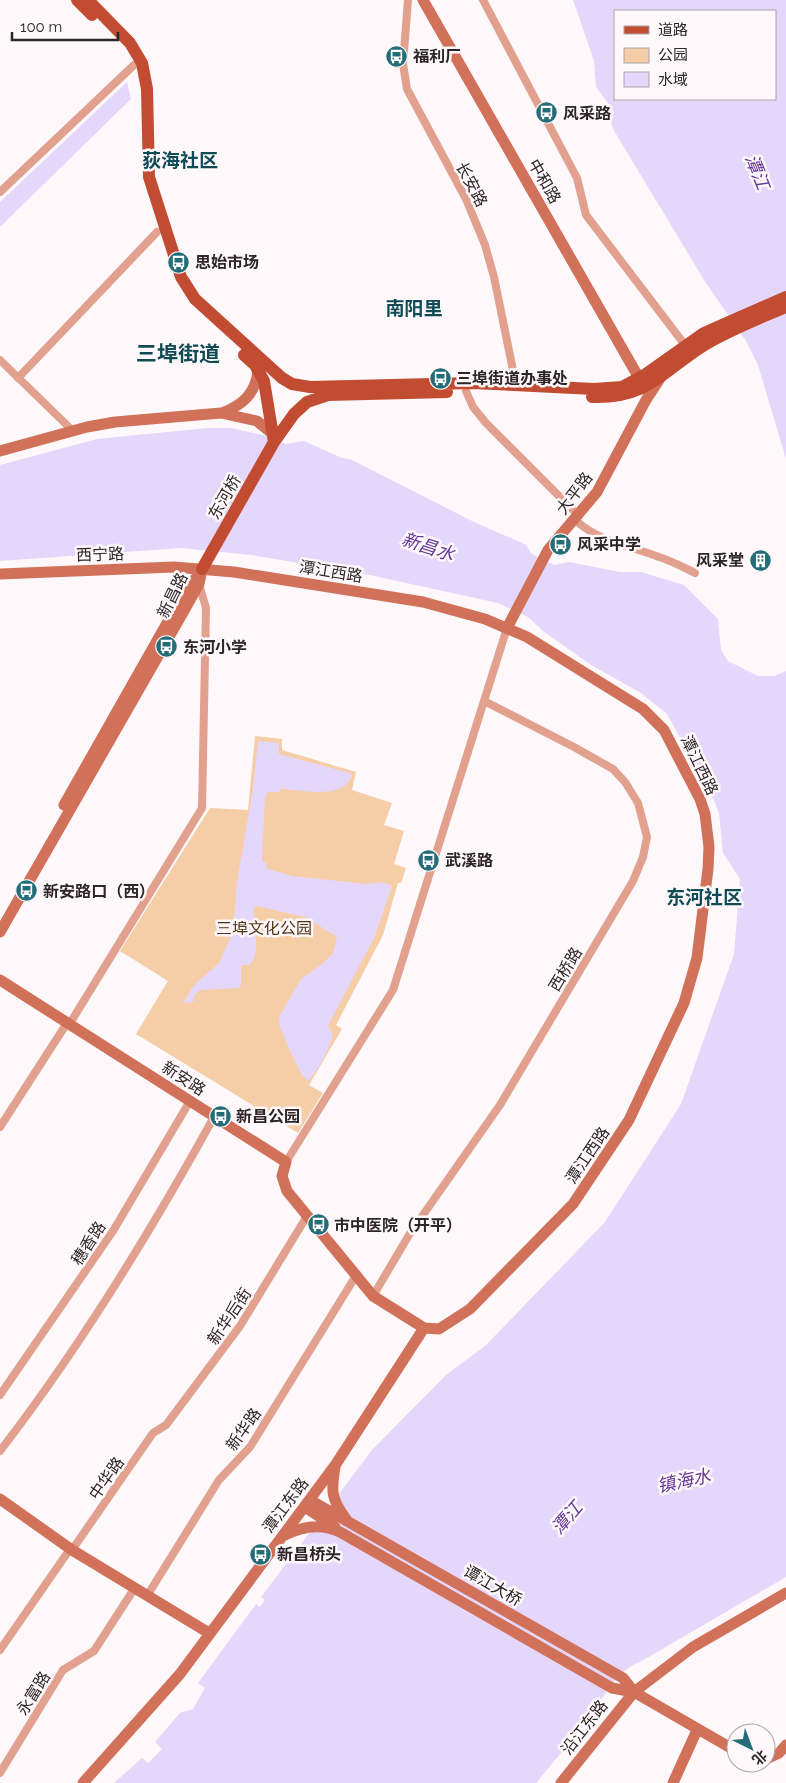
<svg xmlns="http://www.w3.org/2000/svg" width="786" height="1783" font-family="Raleway,'Noto Sans SC',sans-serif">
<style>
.green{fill:#f5cda6}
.water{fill:#e4d7fb;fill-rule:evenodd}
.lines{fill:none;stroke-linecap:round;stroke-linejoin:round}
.street{stroke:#e2a08f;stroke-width:8}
.secondary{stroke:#d1715a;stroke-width:11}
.primary{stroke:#c24c31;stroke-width:12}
.labels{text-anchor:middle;stroke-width:5;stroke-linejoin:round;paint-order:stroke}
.poi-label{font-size:16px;font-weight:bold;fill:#2f2527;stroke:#fef8fa;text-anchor:start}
.street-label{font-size:16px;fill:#2f2527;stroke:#fef8fa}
.park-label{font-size:16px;fill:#513314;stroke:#fef8fa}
.water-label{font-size:18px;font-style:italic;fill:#653698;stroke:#fef8fa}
.quarter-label{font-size:19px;font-weight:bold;fill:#0e4b54;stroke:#fef8fa}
.district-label{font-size:21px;font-weight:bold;fill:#0e4b54;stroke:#fef8fa}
</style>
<rect width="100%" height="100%" fill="#fef8fa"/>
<path class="green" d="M255 736 282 739V750L356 772 352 790 392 803 384 825 404 831 394 864 406 868 401 883H398L383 935 336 1025 342 1029 309 1085 323 1093 298 1133 136 1034 168 981 120 951 210 808 248 810Z"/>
<path class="water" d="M573 0H786V459L758 365 746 341 704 280 613 129 611 123 614 111 596 87 594 61ZM615 11H775V99H615Z
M127 82 131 99 0 227V202Z
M208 428H231L263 435 286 444 304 441 342 458 350 459 474 522 520 542 526 545 532 554 554 565 569 562 620 572H641L684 585 718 619 721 650 728 661 758 676H774L786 671V1577L640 1662C621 1668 603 1694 595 1712L536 1783H114L142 1758 148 1763 162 1749 155 1742 180 1713 193 1709 205 1688 198 1683 256 1604 260 1607 265 1600 261 1597 372 1450 447 1374 485 1346 605 1222 681 1104 734 954 740 879 723 853 719 813 713 798 667 714 641 693 591 665 543 631 528 617 498 603 365 574 251 555 181 548 0 561V465L97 439Z
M258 741 279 743V754L350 773 352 776C342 801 301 789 280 789V792H268L265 797 262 861 266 863 268 869 292 876 366 884 383 882 392 886 375 936 329 1024 328 1027C331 1031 333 1034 332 1038 330 1048 315 1075 308 1081L302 1075 290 1051 280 1027 279 1017 301 979 322 964 333 953 337 937 305 917 256 906 253 911 256 930V949L254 959 249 965H241V985L239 988 200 990 194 996 193 1002 185 1003 184 1001 195 984 219 963 233 932 237 882 253 789Z"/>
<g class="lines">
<path class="street" d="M408 0 403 64 407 89 466 199 485 245 494 277 516 385
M483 0 577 178 586 215 688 349
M0 192 134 65
M0 360 73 431
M18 378 157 232
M466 391 473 407 486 423 579 516
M575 520C601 543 628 545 659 557 672 561 683 567 695 573
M69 1025 202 808 206 608 199 584
M0 1127 67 1023
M286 1162 393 990 507 628
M373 1296 409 1235 500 1105 633 881 643 857 647 837 638 803 625 782 613 769 574 747 484 701
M0 1395 113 1231 190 1101
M0 1451C81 1346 150 1233 214 1117
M72 1550 153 1433 166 1425 240 1326 307 1216
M147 1596 219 1480 250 1447 357 1274
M0 1650 70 1549
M0 1773 63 1670 94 1651 134 1589"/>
<path class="secondary" d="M423 0 639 378
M222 413C243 405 256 393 258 370
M0 451 87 427 115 422 221 413 257 421 274 435
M0 574 174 567 234 572 423 602 485 619 527 637 643 709 664 730 700 799 705 814 709 847 708 869 697 958 684 1003 629 1120 573 1204 470 1309 439 1329 424 1328 373 1296 287 1191 282 1176 286 1162 0 980
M507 628 548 550 597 492 646 400 661 377
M64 805 179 602 195 579
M0 932 181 616 199 584 202 569
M335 1467C331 1491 331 1499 346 1519
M0 1499 72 1550 209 1633
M310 1500 623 1678 634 1692
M305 1507 335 1527
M283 1536C302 1526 321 1523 340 1532L612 1688 634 1692 736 1751
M766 1759 779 1753 786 1745
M83 1783 180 1674 336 1464 424 1328
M561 1783 634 1692 693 1647 786 1593
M673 1783 697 1730"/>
<path class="primary" d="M77 0 92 15
M88 0 130 43 142 63 147 89 149 177 181 277 195 299 282 378 292 384 310 387 473 383 594 389 622 387 646 374 704 333 786 297
M244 355 255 365 264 381 274 442
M592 397C649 399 663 370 706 344 732 329 759 318 786 307
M202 569 274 442 294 414 307 402 328 395 447 392"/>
</g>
<defs>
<symbol id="bus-disc" viewBox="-11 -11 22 22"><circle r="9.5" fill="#246c78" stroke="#fef8fa"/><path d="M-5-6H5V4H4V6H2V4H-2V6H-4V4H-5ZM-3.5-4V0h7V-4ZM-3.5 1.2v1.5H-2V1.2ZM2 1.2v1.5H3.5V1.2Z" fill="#fff"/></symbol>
<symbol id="building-disc" viewBox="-11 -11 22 22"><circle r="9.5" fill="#246c78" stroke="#fef8fa"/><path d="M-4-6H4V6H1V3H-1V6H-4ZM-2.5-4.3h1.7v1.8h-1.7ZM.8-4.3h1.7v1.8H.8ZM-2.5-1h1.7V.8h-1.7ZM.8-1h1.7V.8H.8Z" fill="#fff"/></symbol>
</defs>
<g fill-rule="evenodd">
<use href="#bus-disc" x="384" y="44" width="25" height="25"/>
<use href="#bus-disc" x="534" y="100" width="25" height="25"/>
<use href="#bus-disc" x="166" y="250" width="25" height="25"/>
<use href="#bus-disc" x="428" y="366" width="25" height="25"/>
<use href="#bus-disc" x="548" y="532" width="25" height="25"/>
<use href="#building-disc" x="748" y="548" width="25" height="25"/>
<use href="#bus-disc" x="154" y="634" width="25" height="25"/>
<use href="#bus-disc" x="416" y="848" width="25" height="25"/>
<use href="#bus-disc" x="14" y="878" width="25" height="25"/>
<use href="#bus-disc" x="208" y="1104" width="25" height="25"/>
<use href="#bus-disc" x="306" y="1212" width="25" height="25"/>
<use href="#bus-disc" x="248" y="1542" width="25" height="25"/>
</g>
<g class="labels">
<g class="poi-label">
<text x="413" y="62">福利厂</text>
<text x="563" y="119">风采路</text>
<text x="195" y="268">思始市场</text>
<text x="456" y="384">三埠街道办事处</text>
<text x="577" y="550">风采中学</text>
<text x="744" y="566" text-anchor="end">风采堂</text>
<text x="183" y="653">东河小学</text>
<text x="445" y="866">武溪路</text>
<text x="43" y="897">新安路口（西）</text>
<text x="236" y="1122">新昌公园</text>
<text x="334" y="1231">市中医院（开平）</text>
<text x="277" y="1560">新昌桥头</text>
</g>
<g class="street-label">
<text transform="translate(545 181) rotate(60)" y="6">中和路</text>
<text transform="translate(472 184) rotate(62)" y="6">长安路</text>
<text transform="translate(574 493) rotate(-53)" y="6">大平路</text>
<text transform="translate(224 497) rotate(-60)" y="6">东河桥</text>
<text transform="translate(100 554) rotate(-2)" y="6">西宁路</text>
<text transform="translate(331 571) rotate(9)" y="6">潭江西路</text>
<text transform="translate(172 595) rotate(-64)" y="6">新昌路</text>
<text transform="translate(700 765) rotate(64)" y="6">潭江西路</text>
<text transform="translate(565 969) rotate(-59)" y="6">西桥路</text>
<text transform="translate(184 1078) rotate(33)" y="6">新安路</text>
<text transform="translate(587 1155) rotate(-56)" y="6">潭江西路</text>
<text transform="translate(88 1243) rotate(-57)" y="6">穗香路</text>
<text transform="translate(229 1316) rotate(-56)" y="6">新华后街</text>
<text transform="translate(243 1429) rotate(-55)" y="6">新华路</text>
<text transform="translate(106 1478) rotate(-55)" y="6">中华路</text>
<text transform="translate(285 1505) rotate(-53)" y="6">潭江东路</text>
<text transform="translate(493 1585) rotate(30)" y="6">谭江大桥</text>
<text transform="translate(33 1693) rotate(-58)" y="6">永富路</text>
<text transform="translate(584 1727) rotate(-52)" y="6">沿江东路</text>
</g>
<g class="park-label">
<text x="264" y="934">三埠文化公园</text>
</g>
<g class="water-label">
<text transform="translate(757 172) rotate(68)" y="6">潭江</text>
<text transform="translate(428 547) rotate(18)" y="6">新昌水</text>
<text transform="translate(684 1481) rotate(-12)" y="6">镇海水</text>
<text transform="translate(567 1518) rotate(-49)" y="6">潭江</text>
</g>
<g class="quarter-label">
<text x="180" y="167">荻海社区</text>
<text x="414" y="315">南阳里</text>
<text x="704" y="904">东河社区</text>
</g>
<g class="district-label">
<text x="178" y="361">三埠街道</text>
</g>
</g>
<rect x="614" y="10" width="162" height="90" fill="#fef8fa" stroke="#aba4a6"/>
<rect x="624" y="26" width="25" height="8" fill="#c24c31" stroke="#aba4a6"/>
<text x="658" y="35" font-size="15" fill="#2f2527">道路</text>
<rect x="624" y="48" width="25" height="15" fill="#f5cda6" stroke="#aba4a6"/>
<text x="658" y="60" font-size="15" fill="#2f2527">公园</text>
<rect x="624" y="72" width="25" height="15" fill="#e4d7fb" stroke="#aba4a6"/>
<text x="658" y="85" font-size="15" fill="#2f2527">水域</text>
<g transform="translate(751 1748) rotate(138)"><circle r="24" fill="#fef8fa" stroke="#aba4a6"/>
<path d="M0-4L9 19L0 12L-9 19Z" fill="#246c78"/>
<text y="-8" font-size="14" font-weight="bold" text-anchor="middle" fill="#2f2527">北</text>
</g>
<path d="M12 32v8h106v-8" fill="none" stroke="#2f2527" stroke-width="2.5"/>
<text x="20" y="32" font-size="15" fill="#2f2527" stroke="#fef8fa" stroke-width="4" paint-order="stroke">100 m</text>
</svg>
